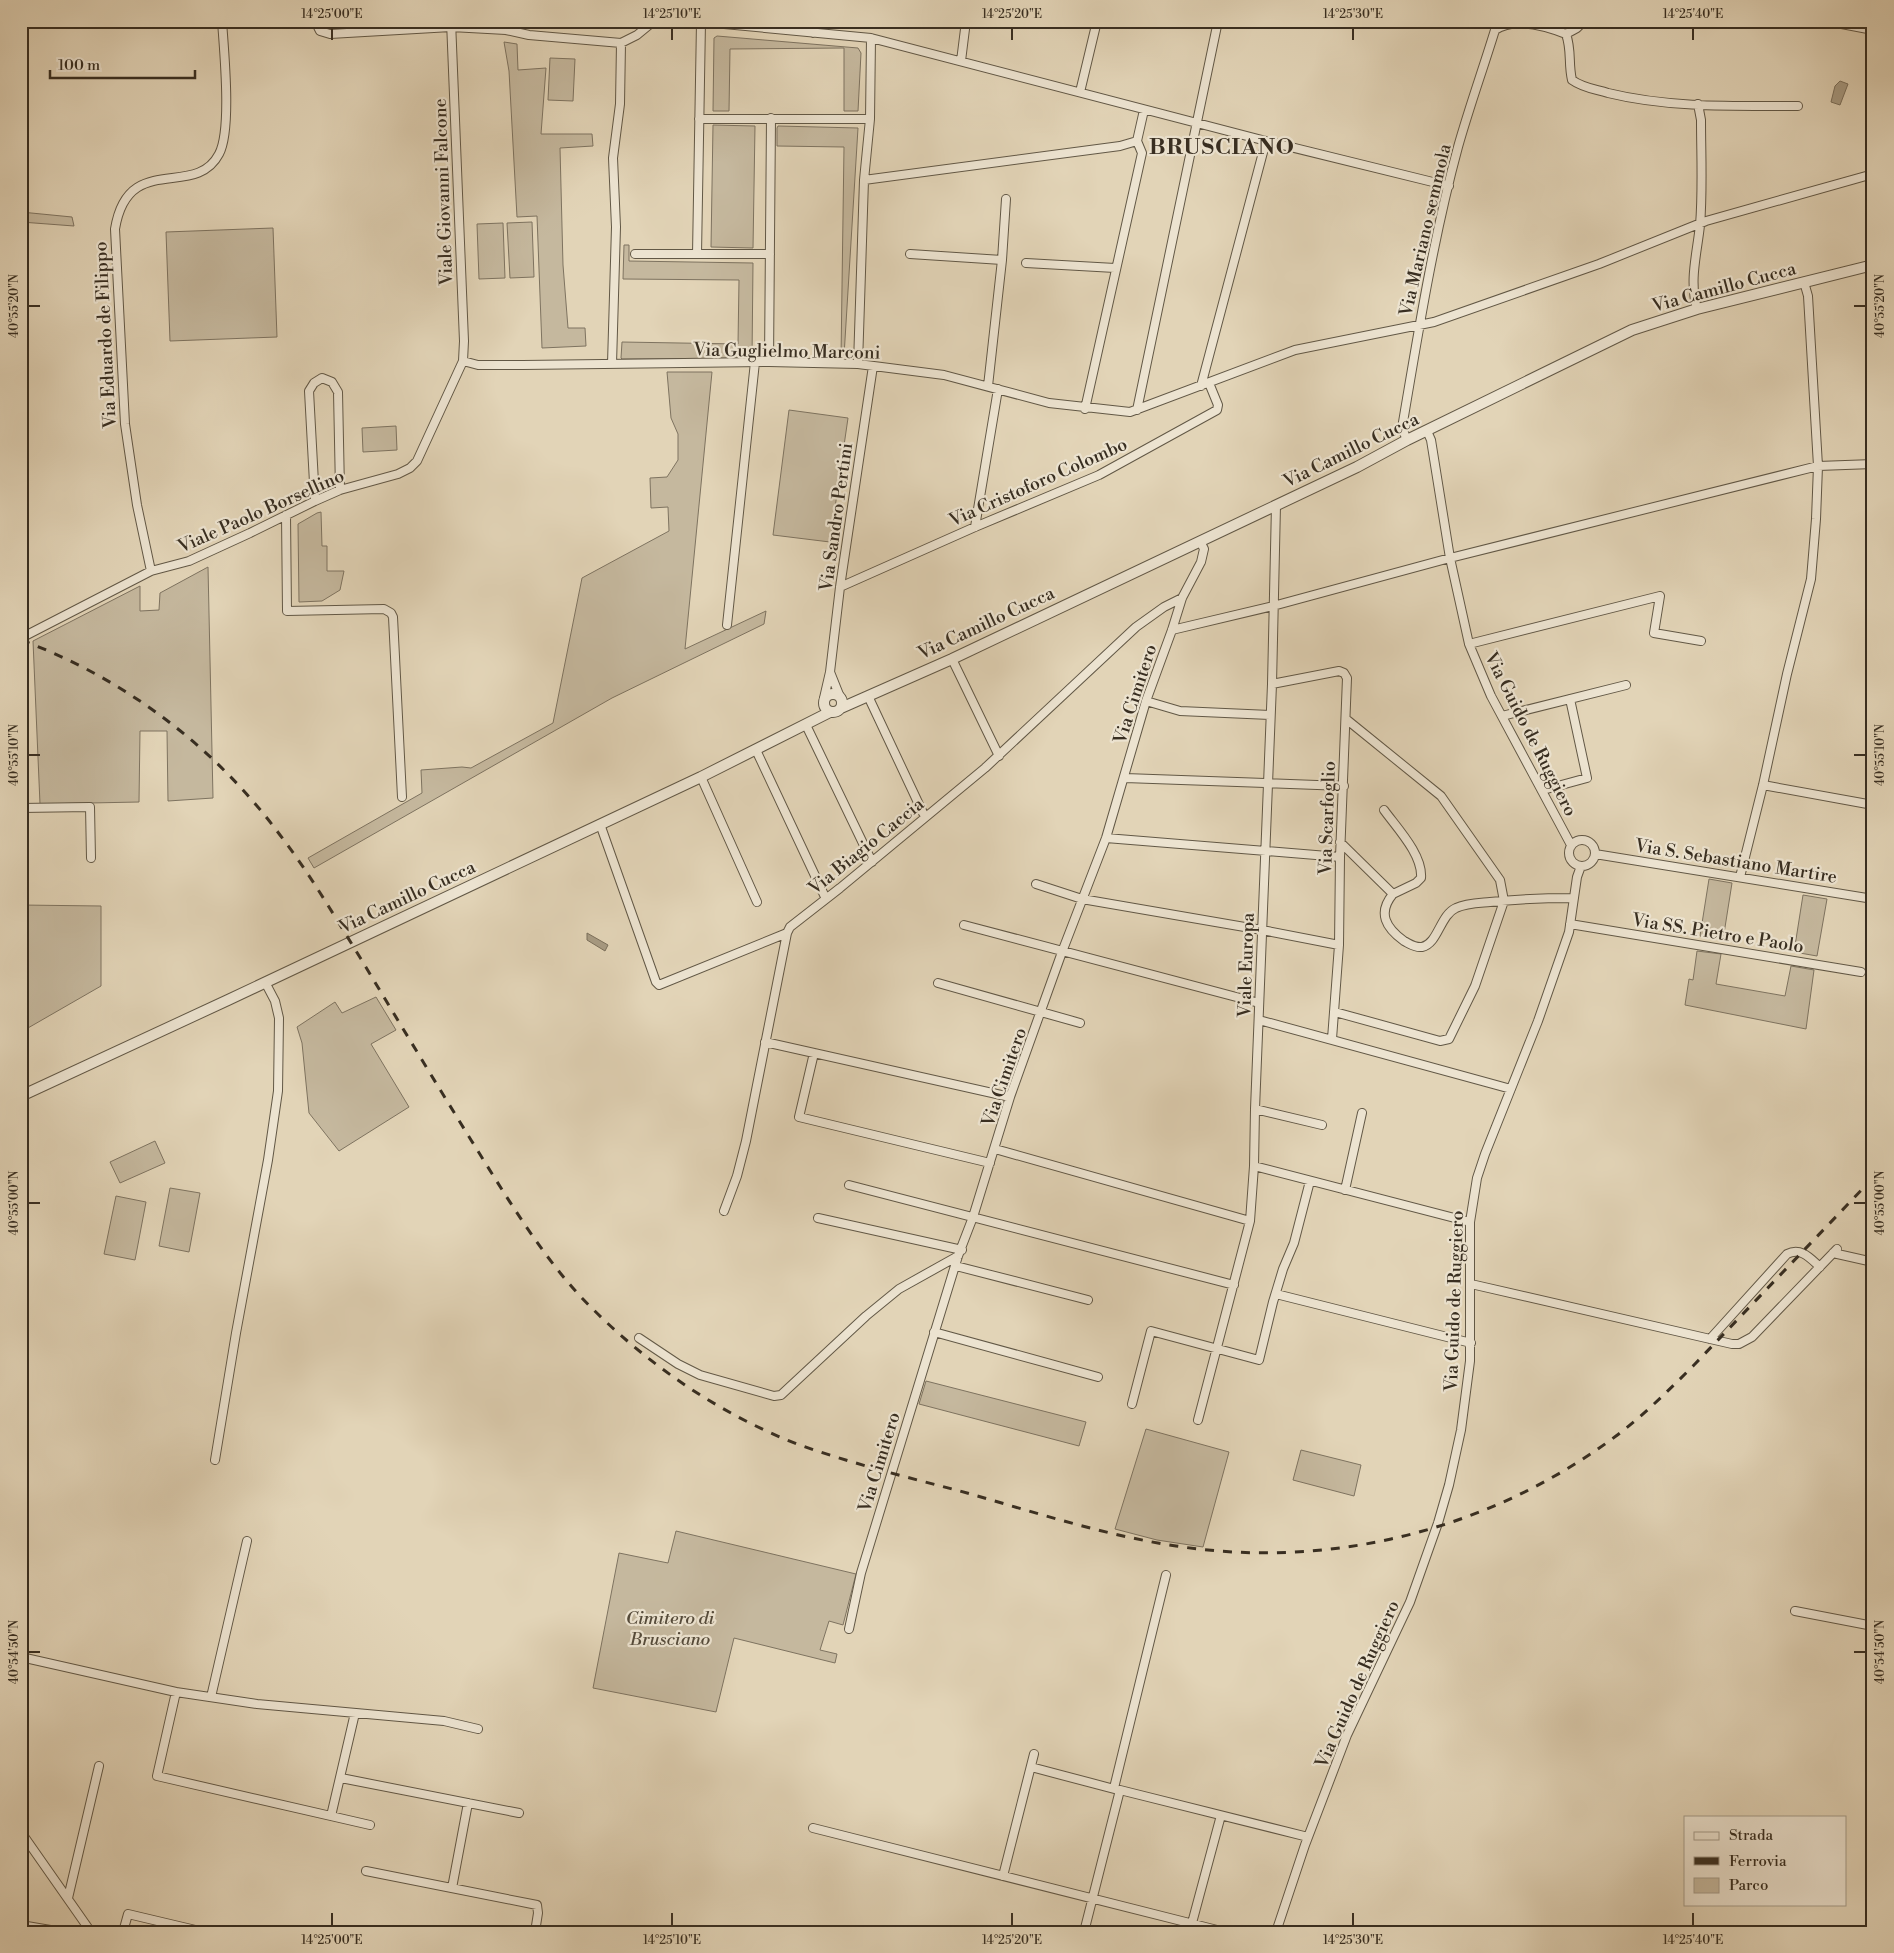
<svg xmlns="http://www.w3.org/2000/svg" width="1894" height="1953" font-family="'Libre Bodoni',serif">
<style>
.green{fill:#c5b89e;stroke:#7e7360}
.water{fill:#a89c84;stroke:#7b705c}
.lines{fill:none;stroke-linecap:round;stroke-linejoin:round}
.minor-casing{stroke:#625846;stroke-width:10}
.tertiary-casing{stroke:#625846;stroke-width:12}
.minor{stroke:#ece3d0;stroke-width:8}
.tertiary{stroke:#ece3d0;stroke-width:10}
.rail{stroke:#382e21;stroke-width:3;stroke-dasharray:9 9;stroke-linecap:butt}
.ticks{fill:none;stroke:#382e21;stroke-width:2}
.labels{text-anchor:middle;stroke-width:4.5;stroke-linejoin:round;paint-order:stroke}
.street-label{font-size:18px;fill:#382e21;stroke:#ece3d0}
.park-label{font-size:18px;font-style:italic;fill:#544a3a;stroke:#ece3d0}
.district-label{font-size:22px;font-weight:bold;letter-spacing:1px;fill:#382e21;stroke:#ece3d0}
.neatline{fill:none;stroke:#382e21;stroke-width:2}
.ticks-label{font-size:12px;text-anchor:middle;fill:#382e21}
</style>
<rect width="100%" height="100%" fill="#e2d4b7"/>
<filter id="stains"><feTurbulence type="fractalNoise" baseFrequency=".004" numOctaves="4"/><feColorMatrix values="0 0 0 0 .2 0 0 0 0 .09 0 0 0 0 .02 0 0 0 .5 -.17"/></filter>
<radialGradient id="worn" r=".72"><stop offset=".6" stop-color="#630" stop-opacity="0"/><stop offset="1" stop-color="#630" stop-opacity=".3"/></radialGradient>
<path class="green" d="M717 36 858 48 861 53 858 111H844V48L730 49 729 111H713L714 38Z
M504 42 517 44 518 70 546 68 541 134H592L593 146 560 148 563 265 568 328H585L586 346 542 348 537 216 517 217 509 71Z
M550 58 575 59 573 101 548 100Z
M713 125 755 126 753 248 711 247Z
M778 126 858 128 844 356 841 358 844 147 777 146V128Z
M21 212 72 217 74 226 21 222Z
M532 222 534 277 510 278 507 223Z
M503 223 505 278 479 279 477 224Z
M273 228 277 337 170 341 166 232Z
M624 245H629V261L753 263 752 358 622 359 621 358 622 342 738 344 739 280 623 279Z
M667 372H712L685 649 766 611 764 624 612 698 314 868 308 858 422 793 421 770 462 767 471 768 553 723 582 578 669 531 668 507 651 508 650 478 667 477 678 460V434L671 418Z
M789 410 848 418 830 542 773 535Z
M396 426 397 450 363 452 362 428Z
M321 512 322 546H327V571H344L340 590 322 601 299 602 298 524 317 513Z
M208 567 213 798 168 801 167 731H140L139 802 40 804 33 641 140 586V611L159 610 160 593Z
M1709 879 1732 883 1723 940 1700 936Z
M1803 895 1827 899 1817 956 1794 952Z
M21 905 101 906V986L21 1032Z
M1697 951 1721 954 1716 984 1785 996 1791 966 1814 970 1806 1029 1685 1005 1689 979 1693 980Z
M376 997 396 1030 371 1044 409 1107 339 1151 309 1113 302 1043 297 1027 335 1002 342 1013Z
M155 1141 165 1163 120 1183 110 1162Z
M170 1188 200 1193 189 1252 159 1246Z
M116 1196 146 1202 135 1260 104 1254Z
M926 1381 1086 1422 1079 1446 919 1404Z
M1146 1429 1229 1452 1203 1547 1157 1540 1115 1529Z
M1301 1450 1361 1465 1354 1496 1293 1480Z
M676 1531 856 1574 843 1625 829 1621 820 1650 837 1654 835 1663 734 1638 716 1712 593 1688 619 1553 668 1563Z"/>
<path class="water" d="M1840 81 1848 84 1840 105 1831 102 1835 86Z
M587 933 608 945 605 951 587 940Z"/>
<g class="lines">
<defs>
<path id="minor" d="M119 21 146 24
M315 21 320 31 330 34 451 27 506 30 529 35 621 43 637 35 654 21
M692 21 871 38 1266 141 1449 186
M1826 21 1873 30
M1495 30C1514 17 1545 26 1566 34L1577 28 1584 21
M813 33 814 21
M1566 34C1572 51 1568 63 1572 80 1583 88 1595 89 1608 93 1669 108 1735 106 1798 106
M961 61 966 21
M1080 92 1097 21
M699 119H870
M864 180 1120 146 1137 141
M635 254H770
M697 254 701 22
M910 254 1002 260
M1026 263 1115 268
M1697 309C1689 280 1697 254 1700 225 1703 190 1701 154 1701 120L1698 104
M463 361 478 365H523L769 362 858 364 944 375 1049 403 1130 412 1295 350 1434 322 1599 264 1706 221 1873 174
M769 362 771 118
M612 364 616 227 613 158 620 104 621 43
M858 364 864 180 870 119 871 38
M988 386 1002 260 1006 199
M1201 386 1266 141
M1085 409 1142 153 1137 141 1144 110
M1137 410 1218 21
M1427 431 1431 440 1450 558 1469 644 1491 696 1571 845
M1407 440 1402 428C1418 334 1433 239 1458 147 1469 108 1483 69 1495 30V21
M315 501 309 391 314 383 322 378 332 382 338 392 340 490
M286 515 287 611 384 609 391 613 393 617 402 797
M975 527 998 389
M151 571 137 505 125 424 115 229C128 150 195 200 219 154 232 130 224 51 222 21
M840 587 975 527 1099 475 1217 410 1218 405 1209 383
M727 625 755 362
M1172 630 1273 606 1450 558 1818 466 1873 464
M21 638 151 571 189 561 250 533 315 501 340 490 398 474 410 468 417 461 463 361 464 341 451 21
M1469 644 1660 596 1654 633 1701 641
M952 659 999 756
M830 672 840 697
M1272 684 1339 671 1344 673 1347 678 1340 857 1339 945 1332 1039
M868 696 923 813
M824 698 830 672 840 587 873 366
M1146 701 1180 711 1270 715
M1502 716 1626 685
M806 725 872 862
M756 750 826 899
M701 777 757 902
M1125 778 1344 786
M1763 785 1873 805
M1543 790 1587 778 1570 699
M21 808 90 807 91 858
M1384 810C1397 828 1423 855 1421 878L1416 883 1393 894
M600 824 656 982 659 985 787 933
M1106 838 1340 857
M1569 853a13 13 0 1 1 26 0a13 13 0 1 1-26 0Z
M1340 842 1393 894C1377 913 1386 928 1404 941 1410 944 1415 948 1422 947 1438 944 1440 915 1456 908 1466 903 1479 903 1490 902 1518 899 1546 898 1574 898
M1595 854 1873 899
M1740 877 1763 785 1787 674 1811 579 1816 519 1818 466 1808 296 1804 282
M1036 884 1082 899 1262 930 1339 945
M1570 924 1861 972
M964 925 1259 1003
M938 983 1080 1023
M1335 1012 1440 1041 1449 1039 1475 986 1504 901 1500 880 1441 796 1346 719
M1259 1020 1511 1089
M765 1042 1010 1097
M814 1053 799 1117 990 1163
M1255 1109 1322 1125
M995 1149 1250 1221
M1254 1166 1470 1222
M849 1185 1234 1285
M1345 1190 1362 1113
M724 1211 737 1176 746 1141 787 933 790 927 840 888 985 768 1136 627 1164 607 1182 598
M818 1218 962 1250
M1833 1253 1873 1262
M956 1266 1088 1300
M1471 1284 1732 1344H1739L1752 1337 1837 1249
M1276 1294 1471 1343
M934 1332 1098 1377
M639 1338 678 1364 700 1375 774 1396 781 1395 866 1316 899 1289 958 1256
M1710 1339 1787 1254C1801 1247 1810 1258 1820 1267
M1132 1404 1151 1331 1259 1360 1273 1302 1283 1269 1294 1243 1310 1181
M1198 1420 1250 1221 1254 1166 1255 1109 1272 684 1276 505
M215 1460 236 1333 268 1160 278 1091 279 1018 275 1001 265 982
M1795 1611 1873 1626
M849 1629 861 1573 958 1256 973 1217 1010 1097 1062 952 1106 838 1146 701 1172 630 1182 598 1201 562 1204 549 1200 541
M21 1657 176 1692 257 1704 444 1721 478 1729
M176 1692 157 1776 370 1825
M211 1697 247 1541
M1031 1767 1118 1790
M341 1778 519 1813
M1114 1788 1166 1575
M331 1816 355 1713
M813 1828 1225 1932
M21 1832 91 1932
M366 1871 537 1905 538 1913 535 1932
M1003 1876 1034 1754
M452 1888 468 1803
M68 1898 99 1766
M1192 1923 1220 1819
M21 1925 62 1932
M123 1932 128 1914 204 1932
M1084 1932 1120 1790 1308 1837
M1276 1932 1305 1845 1347 1735 1410 1602 1438 1523 1449 1485 1461 1430 1470 1361V1222L1477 1178 1485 1154 1538 1021 1569 932 1577 877 1581 866"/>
<path id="tertiary" d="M824 703a9 9 0 1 1 18 0a9 9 0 1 1-18 0Z
M841 708 952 659 1357 467 1407 440 1632 330 1697 309 1873 265
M21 1096 228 1000 701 777 830 712"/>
</defs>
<use href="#minor" class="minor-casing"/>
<use href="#tertiary" class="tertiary-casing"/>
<use href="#minor" class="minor"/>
<use href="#tertiary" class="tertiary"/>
<path class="rail" d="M21 640C124 678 215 747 280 835 310 874 335 917 361 959 397 1019 434 1080 471 1140 505 1194 537 1249 580 1296 641 1360 715 1412 797 1444 850 1463 906 1477 960 1491 1031 1511 1103 1535 1176 1546 1331 1570 1490 1530 1616 1436 1644 1415 1669 1390 1694 1365L1873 1178"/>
</g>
<path class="ticks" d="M332 28V40M672 28V40M1012 28V40M1353 28V40M1693 28V40M28 306H40M1854 306H1866M28 755H40M1854 755H1866M28 1203H40M1854 1203H1866M28 1652H40M1854 1652H1866M332 1913V1926M672 1913V1926M1012 1913V1926M1353 1913V1926M1693 1913V1926"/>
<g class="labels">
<g class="street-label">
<text transform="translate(443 192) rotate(-92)" y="6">Viale Giovanni Falcone</text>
<text transform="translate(1425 230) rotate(-77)" y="6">Via Mariano semmola</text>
<text transform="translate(1724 287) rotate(-15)" y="6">Via Camillo Cucca</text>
<text transform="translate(105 335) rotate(-93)" y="6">Via Eduardo de Filippo</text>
<text transform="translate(787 351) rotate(1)" y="6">Via Guglielmo Marconi</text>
<text transform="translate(1351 450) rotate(-26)" y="6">Via Camillo Cucca</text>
<text transform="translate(1038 482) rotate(-24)" y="6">Via Cristoforo Colombo</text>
<text transform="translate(261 511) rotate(-24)" y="6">Viale Paolo Borsellino</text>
<text transform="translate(836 517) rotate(-82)" y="6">Via Sandro Pertini</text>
<text transform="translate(986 623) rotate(-25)" y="6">Via Camillo Cucca</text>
<text transform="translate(1135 694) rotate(-72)" y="6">Via Cimitero</text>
<text transform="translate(1531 734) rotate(63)" y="6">Via Guido de Ruggiero</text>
<text transform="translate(1327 818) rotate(-88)" y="6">Via Scarfoglio</text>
<text transform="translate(866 846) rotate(-39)" y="6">Via Biagio Caccia</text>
<text transform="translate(1736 861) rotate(9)" y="6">Via S. Sebastiano Martire</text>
<text transform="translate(407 897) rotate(-25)" y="6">Via Camillo Cucca</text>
<text transform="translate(1718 933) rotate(9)" y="6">Via SS. Pietro e Paolo</text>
<text transform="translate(1246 965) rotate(-88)" y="6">Viale Europa</text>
<text transform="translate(1004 1077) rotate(-71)" y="6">Via Cimitero</text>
<text transform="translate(1454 1301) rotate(-88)" y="6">Via Guido de Ruggiero</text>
<text transform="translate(879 1462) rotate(-73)" y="6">Via Cimitero</text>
<text transform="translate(1357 1684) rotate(-66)" y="6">Via Guido de Ruggiero</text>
</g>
<g class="park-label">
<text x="670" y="1624">Cimitero di<tspan x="670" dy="21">Brusciano</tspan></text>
</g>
<g class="district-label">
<text x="1222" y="154">BRUSCIANO</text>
</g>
</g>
<rect width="1894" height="1953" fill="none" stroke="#e2d4b7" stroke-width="55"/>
<rect x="1684" y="1816" width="162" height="90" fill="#ece3d0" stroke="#a49b8a"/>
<rect x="1694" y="1832" width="25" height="8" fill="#ece3d0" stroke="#a49b8a"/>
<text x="1729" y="1840" font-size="15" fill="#382e21">Strada</text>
<rect x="1694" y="1857" width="25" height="8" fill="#382e21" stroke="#a49b8a"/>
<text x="1729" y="1866" font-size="15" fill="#382e21">Ferrovia</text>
<rect x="1694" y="1878" width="25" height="15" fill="#c5b89e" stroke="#a49b8a"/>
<text x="1729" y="1890" font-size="15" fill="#382e21">Parco</text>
<path d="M50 70v8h145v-8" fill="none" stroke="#382e21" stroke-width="2.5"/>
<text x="58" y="70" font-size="15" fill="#382e21" stroke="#ece3d0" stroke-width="4" paint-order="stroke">100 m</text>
<rect x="28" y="28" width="1838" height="1898" class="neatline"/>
<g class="ticks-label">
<text x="332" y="18">14°25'00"E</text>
<text x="672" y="18">14°25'10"E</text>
<text x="1012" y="18">14°25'20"E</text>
<text x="1353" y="18">14°25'30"E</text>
<text x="1693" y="18">14°25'40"E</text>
<text transform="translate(14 306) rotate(-90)" y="4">40°55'20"N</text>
<text transform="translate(1880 306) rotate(-90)" y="4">40°55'20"N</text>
<text transform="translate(14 755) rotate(-90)" y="4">40°55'10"N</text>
<text transform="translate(1880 755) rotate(-90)" y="4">40°55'10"N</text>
<text transform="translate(14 1203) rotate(-90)" y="4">40°55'00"N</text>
<text transform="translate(1880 1203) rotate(-90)" y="4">40°55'00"N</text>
<text transform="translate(14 1652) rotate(-90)" y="4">40°54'50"N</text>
<text transform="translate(1880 1652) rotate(-90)" y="4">40°54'50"N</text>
<text x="332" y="1944">14°25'00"E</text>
<text x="672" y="1944">14°25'10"E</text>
<text x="1012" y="1944">14°25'20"E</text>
<text x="1353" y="1944">14°25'30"E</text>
<text x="1693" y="1944">14°25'40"E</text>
</g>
<rect width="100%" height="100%" filter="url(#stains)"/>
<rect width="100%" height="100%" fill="url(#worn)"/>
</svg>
